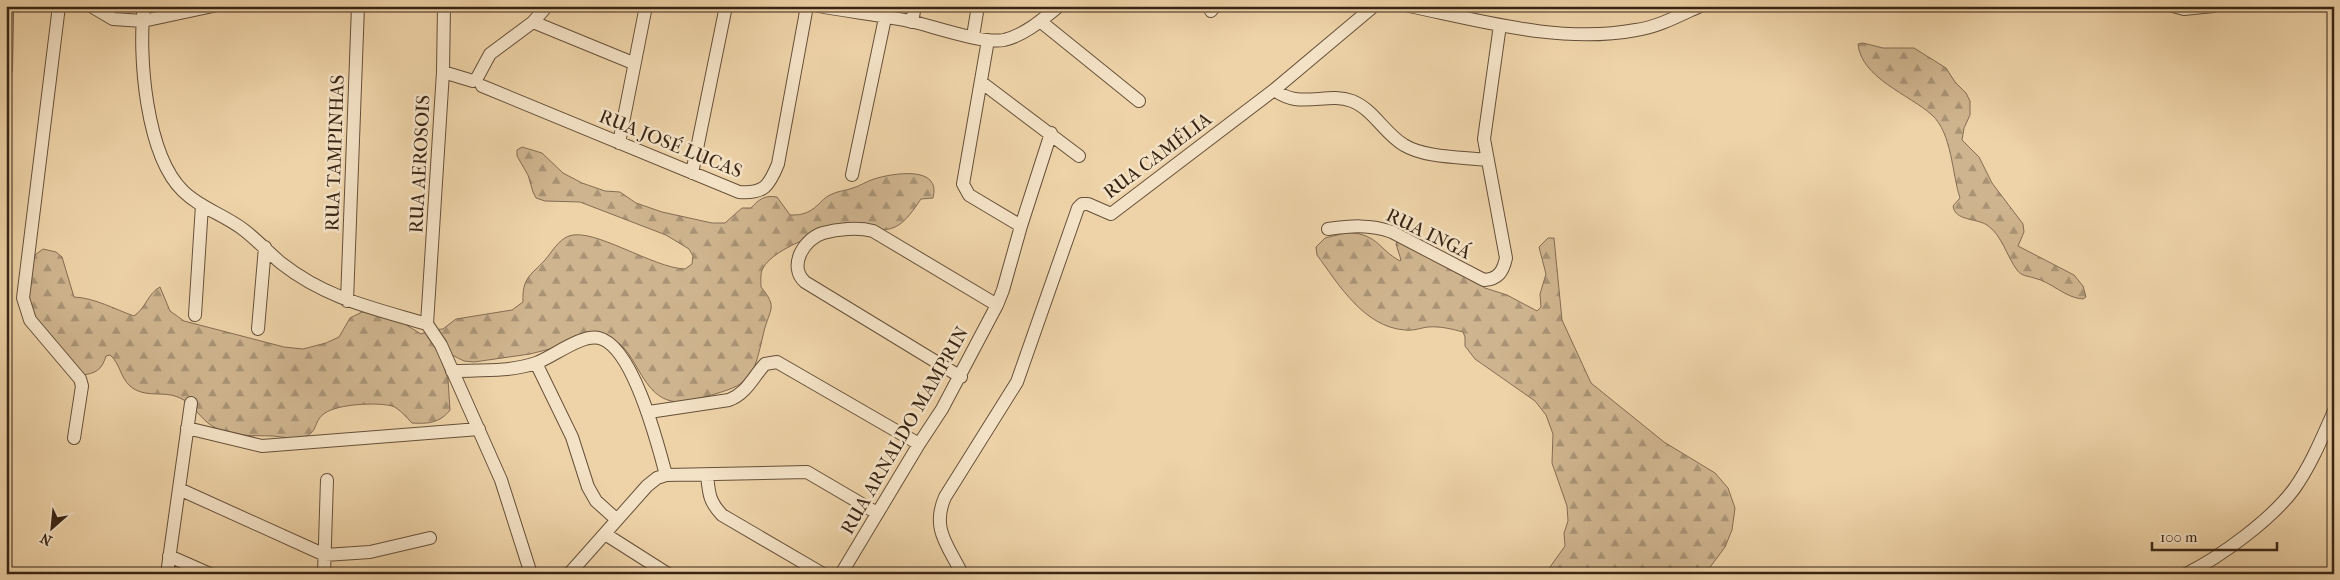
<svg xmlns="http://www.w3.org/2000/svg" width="2340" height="580" font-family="'IM FELL French Canon',serif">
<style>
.forest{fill:url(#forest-firs);stroke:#846c52}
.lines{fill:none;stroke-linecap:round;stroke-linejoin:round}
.minor-casing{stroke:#665039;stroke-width:14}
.minor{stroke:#f4e2c6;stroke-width:12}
.labels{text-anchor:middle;stroke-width:5;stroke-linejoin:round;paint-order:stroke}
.street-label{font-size:19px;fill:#392414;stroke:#f4e2c6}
</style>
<defs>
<pattern id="forest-firs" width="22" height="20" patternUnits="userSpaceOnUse" patternTransform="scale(1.25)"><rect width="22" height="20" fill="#cfb58f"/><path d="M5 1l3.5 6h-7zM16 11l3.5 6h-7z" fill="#a99374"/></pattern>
</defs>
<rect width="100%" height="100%" fill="#eed3a8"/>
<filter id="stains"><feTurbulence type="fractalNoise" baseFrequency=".004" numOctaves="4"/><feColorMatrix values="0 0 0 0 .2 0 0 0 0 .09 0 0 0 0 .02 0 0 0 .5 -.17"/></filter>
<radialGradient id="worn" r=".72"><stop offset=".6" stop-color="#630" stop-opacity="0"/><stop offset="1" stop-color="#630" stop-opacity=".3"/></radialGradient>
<path class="forest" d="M1863 43 1883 48H1914L1946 68 1955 82 1966 93 1970 101V115L1964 128 1962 140 1979 157 1992 183 2023 224 2024 232 2018 246 2074 275 2083 286 2086 297 2083 299C2065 298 2052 282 2034 278 2028 276 2021 276 2017 270 2007 257 2002 235 1987 225 1976 218 1955 221 1953 206L1960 198C1952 174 1952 133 1932 115 1910 95 1861 78 1858 44Z
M522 147 542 153 563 173 582 183 605 191 620 192 636 203 662 212 712 223H725L742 208H751C759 199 765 195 777 197L790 215C794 215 799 215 802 214 816 211 821 199 830 195 837 191 845 191 853 188 860 186 867 181 874 179 893 173 942 165 933 198L921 199C914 209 906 222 895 227 883 233 869 227 856 227 834 226 774 247 763 268 760 273 761 281 761 287 778 308 770 308 764 331 753 379 753 384 704 397 693 399 682 404 671 401 646 395 639 365 624 348 619 343 611 339 605 335L530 354 474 362 464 361 450 354 442 362 448 379 450 410C440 423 428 424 412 423 407 418 399 408 392 406 377 402 338 404 325 413 311 422 321 436 296 438 288 438 281 437 273 436 250 435 228 438 208 423 198 415 192 403 180 398 164 390 145 399 130 386 120 377 120 363 110 355L106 356C102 370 95 374 81 375L33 316 28 297 30 269 35 255 43 249 56 252 62 257 74 297C95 298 114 309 134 316 146 308 148 293 160 287L170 311 184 321 284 347 303 349 326 343 339 337 350 318 362 312 390 315 421 334 431 330 443 329 456 319 512 310 523 302C522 278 530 276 545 260 552 252 558 240 569 236 593 227 653 268 685 269L692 264 693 256 689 249 666 235 580 202 545 201 536 198 533 192 528 175 517 156V150Z
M1349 232C1380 236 1377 248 1400 261L1401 260 1396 244 1397 241 1431 255 1485 288 1507 295 1537 311 1541 307 1540 294 1546 274 1539 247 1548 238H1554L1562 320 1591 383 1664 442 1715 473 1728 488 1735 508 1732 530 1725 547 1705 574H1548L1550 567 1565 546 1564 533 1568 521 1567 506 1552 463 1553 434 1546 415 1535 401 1475 359 1465 346V337L1463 332C1452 329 1440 326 1428 327 1420 328 1414 331 1405 330 1364 327 1339 285 1317 255L1316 247 1325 238Z"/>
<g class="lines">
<defs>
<path id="minor" d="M59 6 23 298 30 320 80 379 82 386 74 438
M91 6 113 19 143 21 213 6
M144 6C138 56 146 155 183 191 200 208 225 215 244 230 257 240 268 252 281 263 327 299 373 308 427 324L441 345 501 480 531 574
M819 6C850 12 882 15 914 22 935 27 984 44 1004 40 1025 35 1043 19 1059 6
M1409 6C1482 21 1561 44 1636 30 1658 27 1680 15 1700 6
M2173 6 2184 9 2213 6
M1211 11 1215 6
M1040 21 1139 101
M533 22 633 63
M912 22 915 6
M973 36 978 6
M988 40 963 184 969 195 1021 226
M6 70 7 6
M443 72 473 81
M477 78 490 54 533 22 547 6
M981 82 1079 156
M482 86 739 192C764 194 769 186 778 164L807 6
M1274 90C1280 94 1288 98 1295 99 1315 102 1333 94 1352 101 1373 109 1385 134 1404 145 1425 158 1463 157 1487 160
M619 143 646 6
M692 173 726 6
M852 175 885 18
M1328 229C1350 226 1370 224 1392 232L1484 280C1498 279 1503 272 1506 258L1484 139 1500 25
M347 301 358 6
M195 315 202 205
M427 324 443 72 444 6
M258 329 265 247
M536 363 572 437 588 487 596 501 616 519
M452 371C479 370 510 372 536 363 553 357 581 334 599 338 633 346 658 445 666 475
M961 377 805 282C788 267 803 239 823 233 837 229 858 227 873 231L997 305
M649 412 729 400C747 393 753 377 765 364L777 362 919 444
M187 428 262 446 479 429
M707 475C709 494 709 501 722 515L823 574
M179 489 325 555 370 552 430 538
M605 534 668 574
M169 556 210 574
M167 574 191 403
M324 574 327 480
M569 574 647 486 657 478 666 475 807 472 877 513
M841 574 919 444 942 409 997 305 1003 290 1021 226 1051 133
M962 574C948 545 931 529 945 497L1017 382 1078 208 1082 204H1088L1111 214 1274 90 1374 6
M2186 574C2220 557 2271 520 2294 489 2311 465 2322 438 2334 411"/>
</defs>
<use href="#minor" class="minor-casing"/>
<use href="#minor" class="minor"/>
</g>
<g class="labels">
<g class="street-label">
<text transform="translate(671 143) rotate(22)" y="7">RUA JOSÉ LUCAS</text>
<text transform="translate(334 153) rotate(-88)" y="7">RUA TAMPINHAS</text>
<text transform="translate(1157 155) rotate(-37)" y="7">RUA CAMÉLIA</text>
<text transform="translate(419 164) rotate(-87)" y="7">RUA AEROSOIS</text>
<text transform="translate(1429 233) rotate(26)" y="7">RUA INGÁ</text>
<text transform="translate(904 430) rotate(-60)" y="7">RUA ARNALDO MAMPRIN</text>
</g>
</g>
<rect width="2340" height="580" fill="none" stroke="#eed3a8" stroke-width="25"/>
<rect x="8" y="8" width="2325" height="565" fill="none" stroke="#392414" stroke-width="2.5"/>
<rect x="12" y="12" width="2315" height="555" fill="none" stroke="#392414"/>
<g transform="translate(52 528) rotate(207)" stroke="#f4e2c6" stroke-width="4" paint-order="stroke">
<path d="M0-4L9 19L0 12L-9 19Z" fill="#392414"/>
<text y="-8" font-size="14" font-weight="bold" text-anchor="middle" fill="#392414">N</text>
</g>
<path d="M2152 542v8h125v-8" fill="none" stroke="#392414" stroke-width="2.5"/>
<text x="2160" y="542" font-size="15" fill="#392414" stroke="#f4e2c6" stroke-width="4" paint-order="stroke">100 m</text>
<rect width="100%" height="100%" filter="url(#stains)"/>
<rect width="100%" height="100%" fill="url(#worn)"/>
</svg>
